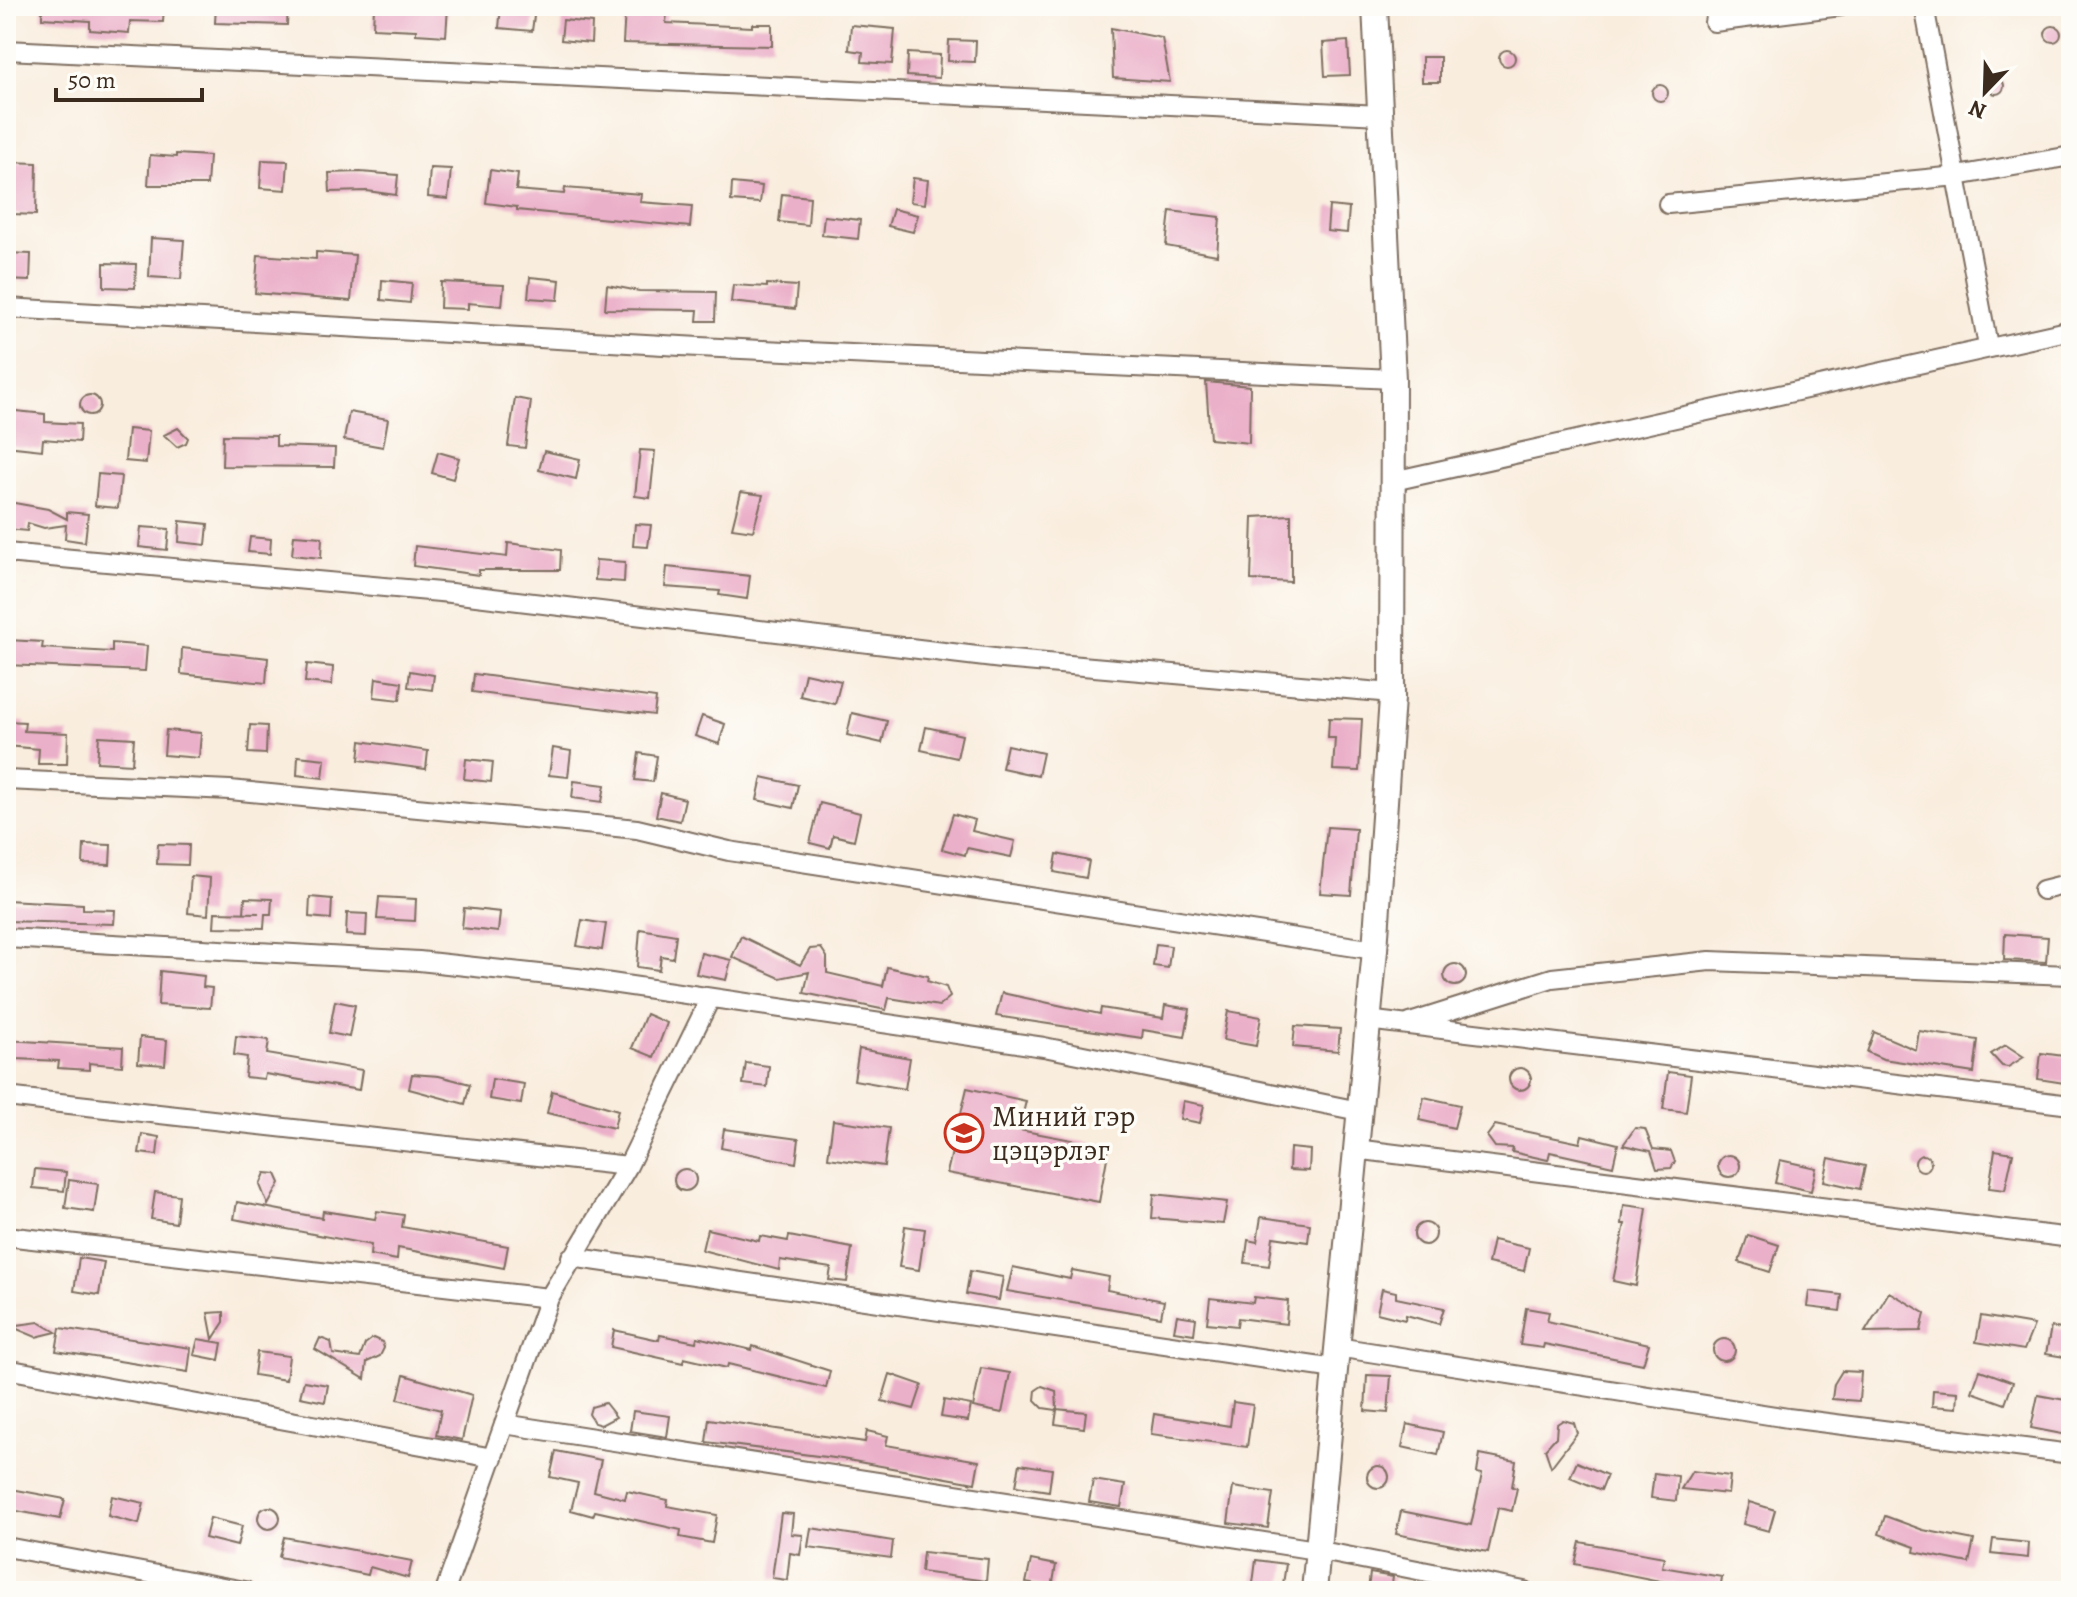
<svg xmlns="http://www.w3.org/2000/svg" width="2077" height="1597" font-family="Alegreya,serif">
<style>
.building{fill:#ebb0c9}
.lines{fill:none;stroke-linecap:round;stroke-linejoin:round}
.minor-casing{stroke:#7e6e61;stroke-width:22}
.tertiary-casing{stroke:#7e6e61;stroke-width:28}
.minor{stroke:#fff;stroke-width:18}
.tertiary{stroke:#fff;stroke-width:24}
.labels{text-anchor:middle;stroke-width:7;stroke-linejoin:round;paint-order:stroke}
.poi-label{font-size:30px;fill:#3b2a1e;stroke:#fdfcf7;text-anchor:start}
</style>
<rect width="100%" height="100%" fill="#fdfcf7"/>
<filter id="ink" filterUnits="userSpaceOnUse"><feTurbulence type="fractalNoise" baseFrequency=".0125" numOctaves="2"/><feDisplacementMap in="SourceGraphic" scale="16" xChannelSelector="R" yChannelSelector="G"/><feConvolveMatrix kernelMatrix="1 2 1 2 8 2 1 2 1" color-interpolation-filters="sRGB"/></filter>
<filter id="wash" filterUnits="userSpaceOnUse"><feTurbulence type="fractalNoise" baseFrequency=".006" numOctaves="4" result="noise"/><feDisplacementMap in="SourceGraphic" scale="32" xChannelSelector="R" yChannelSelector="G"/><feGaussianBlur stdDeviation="1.8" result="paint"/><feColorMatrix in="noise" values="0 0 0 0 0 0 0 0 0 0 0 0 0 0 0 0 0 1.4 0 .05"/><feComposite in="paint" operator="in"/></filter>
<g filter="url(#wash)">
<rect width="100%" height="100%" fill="#f9edde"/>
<g id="blocks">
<path class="building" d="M42 6H164L163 22 130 21 129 33 90 30V21L42 18Z
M216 6H288L287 25 215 23Z
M374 6 448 7 446 36 416 34V30L373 28Z
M501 6 535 9 532 31 499 28Z
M625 9 667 12 666 23 752 27V24H772V46L623 43Z
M563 20 592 23 591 43 561 40Z
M851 25 895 29 892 64 862 62 863 52 849 50Z
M2045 34a8 8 0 1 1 16 0a8 8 0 1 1-16 0Z
M1111 28 1162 38 1170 82 1113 78Z
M949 40 976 41 975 62 948 61Z
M1348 41 1350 75 1325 76 1323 43Z
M1499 58a8 8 0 1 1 16 0a8 8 0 1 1-16 0Z
M908 53 940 55 939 78 907 76Z
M1422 57H1440V82H1422Z
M1988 86a8 8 0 1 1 16 0a8 8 0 1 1-16 0Z
M1652 93a8 8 0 1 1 16 0a8 8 0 1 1-16 0Z
M176 154 209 156 207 185H148L150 155 176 157Z
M262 160 288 161 286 190 260 188Z
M6 162 37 163 36 215 13 214 14 192H6Z
M430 168 451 169 448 199 428 197Z
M490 170 518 174 516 190 564 194 565 188 641 194 640 202 692 206 690 227 517 210V207L486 203Z
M360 172 398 175 396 195 367 191 330 192 329 173Z
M913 178 928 180 925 204 910 202Z
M732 183 762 186 760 203 731 201Z
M782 194 810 197 808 225 779 222Z
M1329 206 1349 208 1347 233 1327 231Z
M893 209 918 215 913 232 888 226Z
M1170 211 1220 217 1217 255 1166 246Z
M824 216 860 220 858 239 822 235Z
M151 238 184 240 181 279 149 277Z
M316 252 355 255 351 301 255 293 258 255 316 259Z
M6 253 31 254 30 281 6 280Z
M104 263 136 264 135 288 104 287Z
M530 277 560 280 558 300 528 298Z
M382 280 412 283 410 303 381 300Z
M441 282 504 285 502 306 468 303V309L440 308Z
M767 284 797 286 795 309 731 302 733 285 767 287Z
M607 285 639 291 716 292 715 321H697L698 310 605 309Z
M1206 382 1250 386 1249 443 1210 439Z
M80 405a10 10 0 1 1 20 0a10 10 0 1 1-20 0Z
M515 398 531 401 525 448 508 446Z
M6 410 45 414V422L80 424 79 442 43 439 42 450 6 446Z
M349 412 388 419 383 447 344 440Z
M178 428 188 438 186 443 177 447 164 435Z
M128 429 149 431 146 463 125 461Z
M223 435 276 436V446L335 448 334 467 222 466Z
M640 450 655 451 650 498 635 496Z
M544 451 580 459 576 479 539 470Z
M438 452 459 458 453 479 432 473Z
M98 474 121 476 118 508 95 506Z
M741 492 763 495 753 531 732 528Z
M9 502 48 509 67 519V512L88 514 85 542 65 539 66 525 44 528 28 523 27 531 7 529Z
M1291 515V582L1251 580 1253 517Z
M180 521 208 524 206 545 179 542Z
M635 524 651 525 648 547 633 546Z
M141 527 169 529 167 550 139 547Z
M294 535 322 537 321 558 292 555Z
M250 537 271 539 270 554 248 552Z
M508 543 561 550 560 570H479V575L413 566 415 546 507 557Z
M596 560 625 562 624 582 595 580Z
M667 567 750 576 747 599 719 595 720 591 665 587Z
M8 640 43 642 42 648 112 652V643L147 646 145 671 7 665Z
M182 648 268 658 266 683 181 674Z
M307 664 333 667 332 685 305 682Z
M410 671 434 675 432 690 408 687Z
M805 673 841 681 835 704 800 696Z
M474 674 656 698 654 715 472 692Z
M376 678 402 682 400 700 374 697Z
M852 713 887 721 882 743 847 735Z
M702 716 725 724 719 744 695 736Z
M1329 718 1362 719 1359 771 1333 770 1335 738H1328Z
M6 721 25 722 24 731 68 733 67 764H38L39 749 6 746Z
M250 725 267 726 266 754 248 753Z
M926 727 962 735 957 758 921 750Z
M166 730 201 733 199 758 164 755Z
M99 736 134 738 132 764 97 762Z
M361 741 428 751 426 769 359 760Z
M1007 745 1043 753 1038 776 1002 768Z
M553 748 571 751 568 777 549 775Z
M639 753 657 756 653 782 635 780Z
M298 756 325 759 323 778 297 775Z
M466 759 493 762 491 782 464 779Z
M762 777 798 785 793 808 757 800Z
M574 781 605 785 602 802 572 798Z
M661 793 685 799 680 821 656 816Z
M820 803 860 813 854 840 833 835 830 848 810 843Z
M953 814 975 820 972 831 1015 841 1011 857 967 848 965 855 942 849Z
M1327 827 1356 829 1351 895 1320 893Z
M84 844 111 845 110 865 83 864Z
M158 844 189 845 188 865 157 864Z
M1057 854 1089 861 1086 878 1054 872Z
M191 876 210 878 208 915 188 913Z
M310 897 332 899 331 919 309 917Z
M379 897 416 899 415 921 377 919Z
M245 898 272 899 271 914H265L264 928 214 927 215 912 259 913H244Z
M6 900 83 904V909L115 910 114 924 6 921Z
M464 908 500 912 498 932 462 928Z
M347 913 367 914 366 936 346 935Z
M582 920 606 924 602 950 577 946Z
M640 929 676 935 673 958 661 956 659 970 637 967Z
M2005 934 2048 937 2046 962 2004 960Z
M741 936 800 965 810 949 821 948 827 957V973L883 986 887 967 928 976 927 981 946 987 950 997 939 1006 889 998 886 1010 804 993 809 972 780 978 732 957Z
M1156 944 1171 946 1168 968 1153 966Z
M701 953 731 960 726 980 696 974Z
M1444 975a11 11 0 1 1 22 0a11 11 0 1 1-22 0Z
M160 971 204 976 203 987 212 988 210 1008 158 1005Z
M1002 993 1100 1014 1101 1008 1163 1018 1165 1005 1190 1009 1185 1037 1143 1030 1142 1038 996 1016Z
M335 1001 355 1005 349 1037 329 1033Z
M1228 1011 1261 1017 1256 1046 1223 1040Z
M646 1014 667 1023 654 1057 632 1048Z
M1295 1026 1340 1029 1338 1051 1293 1047Z
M1919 1031 1978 1040 1974 1073 1883 1059 1867 1052 1874 1032 1916 1050Z
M236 1036 269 1040 267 1054 362 1070 359 1090 265 1074 264 1079 245 1077 247 1057 234 1055Z
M140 1037 167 1040 165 1065 138 1063Z
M6 1040 123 1047 122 1066 89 1063V1070L58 1068 59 1061 17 1059 6 1055Z
M2006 1045 2024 1057 2008 1067 2002 1066 1991 1054Z
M859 1049 910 1058 905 1089 854 1080Z
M2041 1053 2071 1057V1084L2038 1079Z
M746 1063 769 1066 767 1087 743 1084Z
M1509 1079a11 11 0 1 1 22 0a11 11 0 1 1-22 0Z
M1668 1072 1691 1075 1686 1112 1663 1109Z
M412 1074 439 1076 470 1084 465 1104 409 1089Z
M492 1079 524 1084 521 1104 489 1099Z
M967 1088 1026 1101 1019 1130 1109 1147 1099 1202 947 1173Z
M552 1091 618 1110 614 1128 547 1113Z
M1424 1097 1460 1105 1454 1128 1419 1120Z
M1183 1101 1204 1105 1200 1123 1180 1119Z
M833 1120 889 1128 884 1166 828 1158Z
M1495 1125 1580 1143 1582 1135 1618 1144 1613 1166 1550 1152 1548 1160 1512 1152 1513 1148 1495 1147 1487 1136Z
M1635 1128 1645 1129 1653 1149 1671 1151 1675 1162 1671 1168 1657 1169 1651 1151 1623 1145Z
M724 1129 799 1139 796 1163 721 1148Z
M142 1134 159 1137 157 1155 139 1153Z
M1290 1148 1310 1150 1309 1171 1289 1170Z
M1995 1150 2013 1153 2005 1190 1989 1188Z
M1718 1166a11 11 0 1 1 22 0a11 11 0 1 1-22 0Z
M1915 1163a8 8 0 1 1 16 0a8 8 0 1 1-16 0Z
M1829 1158 1865 1166 1860 1189 1824 1181Z
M1780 1160 1816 1168 1811 1191 1775 1183Z
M674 1180a11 11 0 1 1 22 0a11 11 0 1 1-22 0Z
M35 1169 66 1172 64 1191 33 1188Z
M265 1173 276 1174 280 1183 268 1205 260 1185Z
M69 1180 98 1184 94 1212 65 1208Z
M155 1192 179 1195 176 1223 151 1219Z
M1154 1194 1227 1202 1223 1224 1152 1218Z
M237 1202 322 1218 323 1211 375 1219 377 1211 404 1215 402 1227 508 1246 504 1268 398 1248 397 1260 370 1255 371 1245 234 1219Z
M1624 1205 1647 1208 1636 1286 1613 1281 1625 1224H1622Z
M1261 1217 1310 1224 1308 1242 1273 1237 1269 1266 1245 1263 1248 1240 1257 1242Z
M1414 1234a11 11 0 1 1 22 0a11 11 0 1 1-22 0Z
M905 1226 925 1229 919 1270 899 1267Z
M707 1229 759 1241 760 1236 788 1241 789 1236 852 1248 847 1282 829 1280 831 1268 780 1260 779 1270 702 1250Z
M1748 1235 1779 1245 1770 1272 1739 1262Z
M1493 1240 1529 1248 1524 1271 1488 1263Z
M79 1258 104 1262 99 1295 74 1291Z
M1013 1267 1070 1279 1072 1270 1109 1277 1107 1290 1164 1301 1161 1317 1007 1291Z
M970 1271 1003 1277 999 1300 966 1294Z
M1382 1289 1396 1292V1298L1444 1308 1439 1324 1406 1315 1405 1320 1377 1313Z
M1809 1291 1842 1295 1840 1311 1807 1307Z
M1889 1292 1925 1313 1921 1331 1865 1332Z
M1254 1297 1288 1301 1286 1324 1238 1318 1237 1326 1207 1323 1210 1298 1253 1303Z
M1526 1308 1549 1312 1547 1321 1649 1344 1643 1364 1544 1344 1543 1348 1520 1345Z
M224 1312V1322L213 1339 208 1313Z
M1177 1315 1196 1318 1194 1334 1174 1331Z
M1981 1316 2034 1325 2024 1350 1976 1342Z
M39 1322 56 1332 36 1337 10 1326Z
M2051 1327 2071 1331V1358L2046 1354Z
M60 1328 191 1348 188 1372 56 1351Z
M614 1330 659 1340 660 1335 696 1342 697 1337 752 1350 753 1346 830 1371 826 1388 728 1364 727 1368 684 1358 683 1363 611 1347Z
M320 1338 331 1342 333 1354 360 1358 365 1344 373 1338 382 1342 384 1348 380 1356 367 1362 365 1379 315 1349Z
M1713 1350a11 11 0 1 1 22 0a11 11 0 1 1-22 0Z
M198 1339 222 1343 219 1360 194 1355Z
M257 1352 289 1356 286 1380 254 1375Z
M981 1368 1010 1373 1002 1413 973 1407Z
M1980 1370 2013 1382 2005 1404 1972 1392Z
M1842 1371 1861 1372 1859 1401 1832 1399 1834 1384Z
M890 1374 922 1385 914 1409 882 1401Z
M404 1375 472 1395 462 1440 436 1435 441 1410 398 1399Z
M1367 1375 1391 1376 1388 1413 1365 1411Z
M304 1381 328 1385 325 1402 300 1397Z
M1042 1386 1056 1391 1057 1409 1086 1412 1084 1428 1055 1424 1057 1410 1043 1408 1035 1400 1036 1390Z
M1933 1390 1958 1392 1957 1408 1932 1406Z
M2038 1395 2071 1401 2067 1435 2031 1428Z
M944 1400 971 1405 968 1421 941 1417Z
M1233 1402 1253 1405 1247 1447 1151 1434 1154 1414 1230 1426Z
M605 1403 616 1417 601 1425 594 1423 589 1414 591 1407Z
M633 1411 670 1416 667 1437 630 1431Z
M709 1419 865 1442 867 1431 888 1436 886 1445 979 1461 975 1483 842 1459 706 1442Z
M1563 1420 1574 1423 1577 1433 1551 1467 1545 1449 1556 1437 1557 1424Z
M1407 1424 1443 1432 1438 1455 1402 1447Z
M556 1451 601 1460 594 1491 625 1499 627 1491 668 1500 667 1506 717 1515 712 1543 680 1537 681 1530 595 1511 593 1516 571 1510 578 1483 550 1477Z
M1480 1454 1516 1461 1512 1487 1517 1488 1512 1511 1498 1508 1488 1552 1396 1534 1401 1511 1471 1525 1482 1474 1477 1473Z
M1577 1462 1607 1475 1601 1490 1570 1477Z
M1020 1464 1052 1469 1049 1491 1016 1486Z
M1367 1477a11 11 0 1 1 22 0a11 11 0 1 1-22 0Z
M1692 1471 1730 1476 1728 1494 1681 1489Z
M1654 1473 1678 1476 1676 1501 1651 1498Z
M1093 1480 1125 1485 1121 1507 1089 1502Z
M1233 1487 1273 1493 1268 1528 1228 1523Z
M6 1488 65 1499 60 1519 6 1509Z
M112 1496 144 1503 139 1524 108 1516Z
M1749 1502 1775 1510 1769 1531 1743 1524Z
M258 1518a11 11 0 1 1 22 0a11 11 0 1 1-22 0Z
M781 1513 793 1514 791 1534 803 1535 800 1555 790 1553 787 1580 772 1578Z
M1885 1516 1923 1530 1974 1540 1969 1563 1914 1552 1915 1547 1879 1534Z
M210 1518 242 1526 237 1546 205 1538Z
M811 1528 893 1541 891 1558 808 1547Z
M284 1537 412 1561 408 1578 370 1567 368 1575 279 1557Z
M1993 1539 2029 1543 2028 1558 1991 1554Z
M1580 1542 1664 1557 1662 1567 1722 1577 1720 1591H1684L1685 1586 1575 1564Z
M923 1552 988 1559 986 1581 921 1572Z
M1031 1560 1056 1565 1052 1588 1026 1583Z
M1256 1560 1286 1564 1282 1591H1252Z
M1370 1573 1393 1577 1391 1591H1368Z"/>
</g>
</g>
<g filter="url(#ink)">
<use href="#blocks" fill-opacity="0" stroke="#7e6e61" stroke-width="2"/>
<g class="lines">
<defs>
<path id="minor" d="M1924 6 1988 346
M1714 22 1841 6
M6 50 1381 115
M1668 204 1957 176 2071 156
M6 308 699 347 1393 379
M1393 481 2071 330
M6 553 451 593 1002 659 1392 693
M6 780 230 790 637 829 729 851 1375 950
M2043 890 2071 883
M6 938 419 961 577 978 1044 1047 1359 1111
M1367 1020 2071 1105
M1410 1023 1552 978 1710 961 2071 975
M6 1097 628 1166
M1355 1149 2071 1238
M6 1236 549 1298
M571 1257 1335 1369
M1337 1347 1788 1418 2071 1454
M6 1369 493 1458
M504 1424 1316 1550 1524 1591
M6 1547 245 1591
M445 1591 549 1298 628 1166 710 999"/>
<path id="tertiary" d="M1314 1591 1375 950 1392 698 1393 379 1375 6"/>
</defs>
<use href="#minor" class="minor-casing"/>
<use href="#tertiary" class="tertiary-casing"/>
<use href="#minor" class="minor"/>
<use href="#tertiary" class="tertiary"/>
</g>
</g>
<defs>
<symbol id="school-ring" viewBox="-11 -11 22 22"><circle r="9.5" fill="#fdfcf7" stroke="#c8321e" stroke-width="1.5"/><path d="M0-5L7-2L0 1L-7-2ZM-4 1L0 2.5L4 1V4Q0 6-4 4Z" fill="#c8321e"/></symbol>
</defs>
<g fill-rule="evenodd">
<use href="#school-ring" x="942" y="1111" width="44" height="44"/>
</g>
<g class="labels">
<g class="poi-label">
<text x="992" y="1126">Миний гэр<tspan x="992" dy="34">цэцэрлэг</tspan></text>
</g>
</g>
<rect width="2077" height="1597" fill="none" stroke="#fdfcf7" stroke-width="32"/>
<g transform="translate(1985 92) rotate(203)" stroke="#fdfcf7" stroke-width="6" paint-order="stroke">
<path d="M0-6L14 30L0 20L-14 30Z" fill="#3b2a1e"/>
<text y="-12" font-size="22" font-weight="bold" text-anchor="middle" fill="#3b2a1e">N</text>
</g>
<path d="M56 88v12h146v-12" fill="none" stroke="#3b2a1e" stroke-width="4"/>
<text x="68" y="88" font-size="24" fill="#3b2a1e" stroke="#fdfcf7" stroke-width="6" paint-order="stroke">50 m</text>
</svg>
